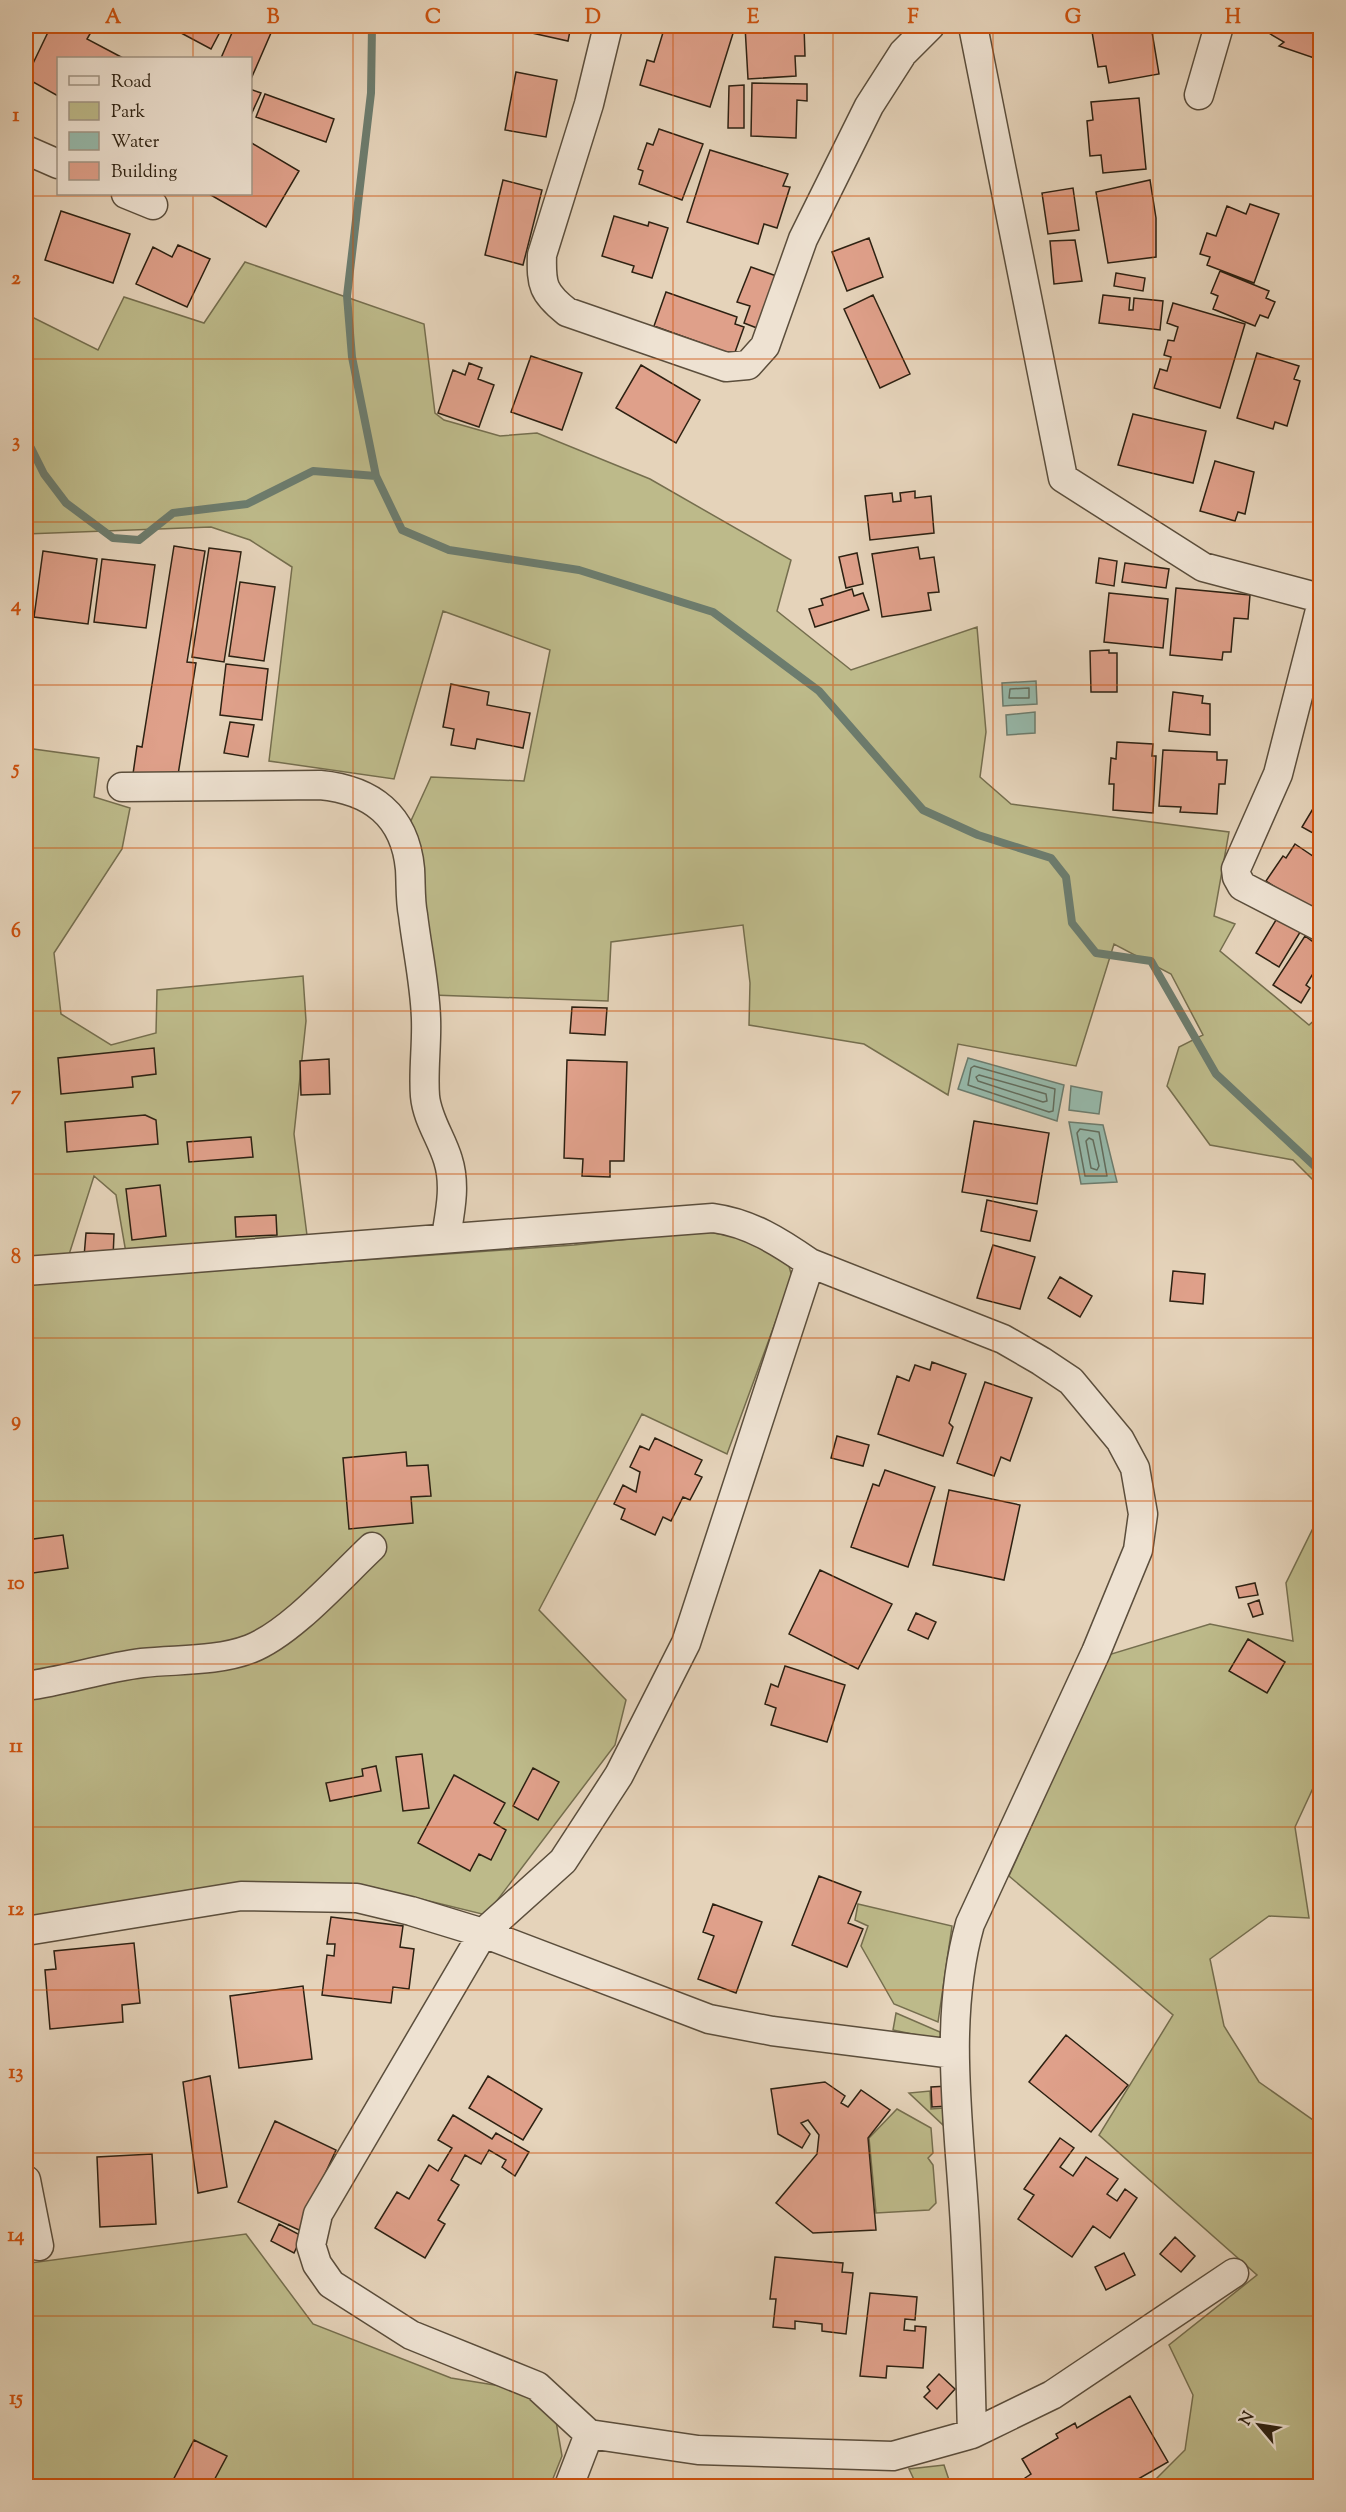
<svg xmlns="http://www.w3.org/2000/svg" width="1346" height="2512" font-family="'Sorts Mill Goudy',serif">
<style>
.green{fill:#bdba8a;stroke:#756e4e;stroke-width:1.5}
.water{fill:#96b9ab;stroke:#6c7c6e;stroke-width:1.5}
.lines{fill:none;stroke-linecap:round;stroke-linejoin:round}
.shore{stroke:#626d5e;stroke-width:1.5}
.stream{stroke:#6c7c6e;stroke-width:8}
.building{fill:#dfa08a;stroke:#2d2112;stroke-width:1.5}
.street-casing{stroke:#5b4e3c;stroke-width:31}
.street{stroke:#eee2d2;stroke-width:28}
.grid{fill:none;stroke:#cc510d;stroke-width:1.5;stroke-opacity:0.55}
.neatline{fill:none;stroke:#cc510d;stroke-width:2}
.grid-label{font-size:20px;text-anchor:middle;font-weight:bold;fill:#cc510d}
</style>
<rect width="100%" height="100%" fill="#e5d3ba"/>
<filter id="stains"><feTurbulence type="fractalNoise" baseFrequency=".00333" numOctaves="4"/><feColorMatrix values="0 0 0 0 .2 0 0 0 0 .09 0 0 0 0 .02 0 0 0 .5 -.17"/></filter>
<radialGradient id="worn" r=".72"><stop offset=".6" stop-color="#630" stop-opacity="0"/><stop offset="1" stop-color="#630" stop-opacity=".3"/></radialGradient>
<path class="green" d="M245 262 424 324 435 413 444 420 500 436 537 433 650 479 791 560 777 611 851 670 977 627 986 732 980 777 1011 804 1229 832 1214 916 1235 924 1220 951 1309 1025 1320 1015V1187L1293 1160 1210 1145 1167 1086 1179 1047 1203 1035 1171 974 1114 944 1076 1066 958 1044 948 1095 864 1044 749 1025 750 983 743 925 611 942 608 1001 432 995 409 825 431 777 524 781 550 650 443 611 394 779 269 761 292 567 250 540 211 527 26 534V314L98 350 124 297 204 323Z
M26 748 99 758 94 797 130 808 122 849 54 953 61 1014 111 1045 156 1033 157 990 303 976 306 1021 294 1134 308 1243 126 1253 116 1195 94 1176 66 1264 26 1267Z
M702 1231 750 1239 787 1259 792 1277 727 1454 642 1414 539 1610 626 1700 615 1745 486 1915 372 1887 26 1917V1284L574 1245Z
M1320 1514V1773L1295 1827 1309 1918 1269 1916 1210 1959 1224 2026 1259 2082 1320 2125V2320L1314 2325 1320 2340V2486H1149L1185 2450 1193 2395 1169 2345 1257 2275 1099 2135 1173 2015 1009 1876 1108 1655 1210 1624 1293 1641 1286 1583Z
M858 1904 952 1926 938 2022 894 2004 861 1946 868 1926 855 1920Z
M896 2013 940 2032 941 2040 893 2030Z
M930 2091 931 2109 944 2108 943 2125 909 2093Z
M897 2109 931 2128 933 2153 928 2158 933 2165 936 2203 929 2210 876 2213 869 2138Z
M246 2234 313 2324 451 2378 513 2388 555 2415 562 2456 550 2486H26V2235L31 2263Z
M944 2465 951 2486H917L909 2469Z"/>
<path class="water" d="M1036 681 1037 704 1003 706 1002 683Z
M1035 712V733L1007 735 1006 715Z
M968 1058 1064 1085 1057 1121 958 1089Z
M1071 1086 1102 1092 1099 1114 1069 1110Z
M1069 1122 1103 1125 1117 1182 1081 1184Z"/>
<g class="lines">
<path class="shore" d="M1029 688V698H1009L1010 689Z
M974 1066 1055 1089 1053 1111 1049 1112 968 1085 971 1068Z
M979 1075 1046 1094 1047 1101 1043 1102 978 1081 976 1077Z
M1080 1129 1099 1132 1107 1176H1085L1077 1133Z
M1089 1138 1093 1140 1099 1166 1097 1170 1091 1168 1086 1141Z"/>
<path class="stream" d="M372 26 371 93 347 296 352 357 376 476 402 530 449 550 579 570 713 612 819 691 923 810 978 835 1051 858 1066 877 1072 923 1096 953 1151 961 1216 1074 1320 1171
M26 446 31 448 44 474 66 503 113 538 139 540 173 513 247 504 313 471 376 476"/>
</g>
<path class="building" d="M26 26H36L26 45Z
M51 26H90L94 27 87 39 123 58H58V96L26 78Z
M168 26H218L222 28 211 49Z
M235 26H274L251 79 250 58H221Z
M509 26H571L568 41 509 28Z
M665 26 735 27 710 107 640 85 647 60 654 62Z
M745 26H804L805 56H795L796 76 748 79Z
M1091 26H1151L1159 74 1109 83 1106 66 1098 67Z
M1270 26H1320V60L1279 46 1284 42 1267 32Z
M516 72 557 80 546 137 505 130Z
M752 83 807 84V101L797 100 796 138 751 136Z
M744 85V128H728L729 86Z
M250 89 261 93 250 117Z
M265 94 334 119 326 142 256 117Z
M1139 98 1146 169 1103 173 1101 155 1090 156 1087 121 1093 120 1091 102Z
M1320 116V144L1313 141Z
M659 129 703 144 682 200 639 184 643 171 638 169 647 143 653 145Z
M250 142 299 171 266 227 209 194H250Z
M710 150 788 174 783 186 790 187 777 228 764 224 758 244 687 222Z
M503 180 542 190 523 265 485 255Z
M1150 180 1156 218V257L1108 263 1096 192Z
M1073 188 1079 230 1048 234 1042 193Z
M1250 204 1279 214 1254 283 1207 265 1210 257 1200 254 1207 233 1216 236 1227 206 1246 214Z
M61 211 130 234 113 283 45 260Z
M614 216 648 226 649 222 668 228 652 278 632 272 634 266 602 256Z
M869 238 883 277 847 291 832 252Z
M1075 240 1082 281 1054 284 1050 241Z
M178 245 210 259 187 307 136 284 153 247 172 257Z
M751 267 782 278 762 330 744 323 750 306 737 302Z
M1220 271 1269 291 1266 298 1275 302 1268 318 1260 315 1255 326 1213 309 1218 296 1211 293Z
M1116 273 1145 278 1143 291 1114 286Z
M666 292 737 317 735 324 744 327 734 355 654 326Z
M873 295 910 374 880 388 844 309Z
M1103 295 1130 298 1129 310H1133L1134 298 1163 301 1160 330 1099 323Z
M1173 303 1245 324 1220 408 1154 388 1160 369 1167 371 1171 357 1164 355 1168 340 1174 341 1178 327 1167 323Z
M1257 353 1299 366 1294 379 1300 381 1287 426 1275 422 1273 429 1237 418Z
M531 356 582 373 562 430 511 412Z
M469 363 482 368 478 379 494 385 479 427 438 413 453 370 465 375Z
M641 365 700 400 676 443 616 408Z
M1133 414 1206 431 1193 483 1118 465Z
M1215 461 1254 472 1245 514 1238 512 1235 521 1200 511Z
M915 491V498L931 496 934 533 870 540 865 496 892 493 893 502 901 501 900 493Z
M174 546 205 551 187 662 196 663 177 781 133 774 137 746 142 747Z
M918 547 920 559 934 557 939 592 928 593 931 610 882 617 872 554Z
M209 548 241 552 224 662 192 657Z
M43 551 97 559 88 624 34 617Z
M857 553 863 584 846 588 839 557Z
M1099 558 1117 561 1114 586 1096 583Z
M102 559 155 565 146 628 94 622Z
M1125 563 1169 569 1166 588 1122 582Z
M240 582 275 587 264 661 229 656Z
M1176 588 1250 595 1248 619 1234 618 1231 652H1223L1222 660 1170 655Z
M852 589 854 596 863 593 869 610 815 627 809 609 823 605 821 599Z
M1109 593 1168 599 1163 648 1104 642Z
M1109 650V653H1117V692H1091L1090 651Z
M226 664 268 669 262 720 220 715Z
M451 684 489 692 487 705 530 713 523 748 477 739 475 749 451 745 454 729 443 727Z
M1173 692 1203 696 1202 703 1210 704V735L1169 731Z
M230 722 254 725 248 757 224 753Z
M1117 742 1153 744 1152 756H1156L1153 813 1113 810 1114 784H1109L1111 758 1116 759Z
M1163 750 1217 752V760H1227L1225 784H1219L1217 814 1180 812 1181 807 1159 806Z
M1320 797V837L1302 827Z
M1295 844 1320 861V904L1314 913 1266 881 1283 856 1286 858Z
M1279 915 1302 929 1279 967 1256 953Z
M1305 936 1320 947V969L1317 967 1306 985 1310 988 1301 1003 1273 985Z
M572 1007 607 1008 605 1035 570 1033Z
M154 1048 156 1074 132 1077 133 1087 61 1094 58 1058Z
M329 1059 330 1094 301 1095 300 1061Z
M567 1060 627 1062 624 1161H610V1177L582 1176 583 1159 564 1158Z
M145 1115 156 1120 158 1144 67 1152 65 1122Z
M974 1121 1049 1133 1037 1204 962 1192Z
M251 1137 253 1157 189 1162 187 1142Z
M160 1185 166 1236 132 1240 126 1189Z
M987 1200 1037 1211 1030 1241 981 1231Z
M276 1215 277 1235 236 1237 235 1217Z
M86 1233 114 1234 113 1258 84 1257Z
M993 1245 1035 1257 1020 1309 977 1298Z
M1173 1271 1205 1274 1203 1304 1170 1301Z
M1060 1277 1092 1296 1080 1317 1048 1298Z
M932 1362 966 1374 949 1423 953 1427 943 1456 878 1434 897 1376 909 1381 915 1365 930 1370Z
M985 1382 1032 1398 1010 1461 1001 1457 994 1476 957 1463Z
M837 1436 869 1445 863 1466 831 1458Z
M655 1438 702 1460 695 1474 702 1477 690 1500 683 1497 671 1521 663 1517 655 1535 621 1519 625 1509 614 1504 623 1485 636 1492 640 1472 630 1467 640 1446 649 1450Z
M406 1452 407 1466 428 1465 431 1496 411 1497 413 1523 349 1529 343 1458Z
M885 1470 935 1487 908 1567 851 1547 873 1484 879 1486Z
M949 1490 1020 1505 1004 1580 933 1565Z
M63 1535 68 1568 26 1574V1540Z
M820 1570 892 1604 858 1669 789 1634Z
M1255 1583 1258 1595 1239 1598 1236 1587Z
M1259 1600 1263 1614 1253 1617 1248 1604Z
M916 1613 936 1622 928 1639 908 1630Z
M1248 1639 1285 1662 1267 1693 1229 1671Z
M785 1666 845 1685 827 1742 771 1725 776 1708 765 1704 771 1684 778 1687Z
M422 1754 429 1808 403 1811 396 1757Z
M376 1766 381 1791 330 1801 326 1783 363 1776 362 1769Z
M533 1768 559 1782 538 1820 513 1806Z
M454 1775 505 1803 494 1823 506 1830 491 1860 479 1854 470 1871 418 1843Z
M819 1876 861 1892 848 1923 863 1929 847 1967 792 1945Z
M713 1904 762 1922 736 1993 698 1979 714 1936 703 1932Z
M331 1917 403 1926 400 1947 414 1949 409 1989 393 1987 391 2003 322 1995 327 1955 334 1956 335 1944H327Z
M134 1943 140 2003 122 2005 123 2022 50 2029 45 1970 56 1969 54 1951Z
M303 1986 312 2059 239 2068 230 1996Z
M1066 2035 1128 2085 1091 2132 1029 2082Z
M210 2076 227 2187 198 2193 183 2082Z
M488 2076 542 2109 523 2140 469 2108Z
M825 2082 845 2096 841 2103 848 2107 861 2090 890 2110 868 2138 876 2230 813 2233 776 2203 817 2154 819 2135 808 2120 801 2123 810 2134 802 2148 778 2134 771 2089Z
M948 2086 949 2106 932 2107 931 2087Z
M453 2115 492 2139 496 2133 529 2152 515 2176 502 2167 506 2160 489 2150 481 2164 465 2155 451 2180 459 2185 438 2220 445 2224 425 2258 375 2228 397 2192 409 2199 429 2165 438 2171 452 2148 438 2140Z
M275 2121 336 2150 299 2230 238 2202Z
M1060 2138 1074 2148 1060 2167 1073 2176 1086 2157 1118 2179 1107 2194 1117 2201 1125 2189 1137 2198 1110 2238 1093 2226 1072 2257 1018 2219 1034 2195 1024 2189Z
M152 2154 156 2224 100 2227 97 2157Z
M279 2224 302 2236 294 2253 271 2241Z
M1175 2237 1195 2256 1181 2272 1160 2254Z
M1124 2253 1135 2275 1106 2290 1095 2267Z
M775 2257 843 2263 842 2272 853 2273 846 2334 822 2331V2324L795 2321V2329L773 2327 776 2299H770Z
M870 2293 917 2297 915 2320 905 2319 904 2330 915 2331V2326L926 2327 923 2368 887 2366 886 2378 860 2376Z
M939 2374 955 2389 937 2409 924 2397 930 2391 927 2387Z
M1130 2396 1168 2462 1126 2486H1027L1025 2478 1031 2474 1022 2459 1058 2438 1056 2434 1075 2423 1077 2428Z
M194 2440 227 2456 211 2486H170Z"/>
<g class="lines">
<defs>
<path id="street" d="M608 26 589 104 542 255C541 285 543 293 567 312L726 367 748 365 765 346 803 239 869 106 903 53 930 26
M973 26 1063 478 1203 567 1320 598
M1199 95 1219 26
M26 150 58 164
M126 194 153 205
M122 787 320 785C371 790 405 815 410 869 411 885 410 900 413 915 417 949 425 984 426 1019 427 1045 423 1071 425 1096 427 1119 442 1139 448 1160 456 1185 450 1212 446 1237
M1319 926 1242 886 1237 877 1236 869 1278 774 1320 610
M26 1271 713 1218C750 1223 780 1242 810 1263L1003 1339 1041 1361 1071 1381 1120 1440 1135 1468 1143 1514 1138 1550 1096 1652 970 1924C944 2016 958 2116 964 2210 969 2285 970 2360 972 2434L893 2456 698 2450 589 2434 537 2386 411 2335 331 2284 317 2264 311 2245 318 2214 483 1933 563 1861 619 1775 686 1643 810 1263
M26 1686C65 1681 102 1668 142 1663 178 1659 215 1662 250 1649 291 1633 339 1578 372 1547
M26 1931 241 1896 357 1898 411 1911 483 1933 709 2019 772 2031 954 2054
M26 2180 39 2246
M972 2434 1052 2395 1234 2273
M569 2486 589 2434"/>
</defs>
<use href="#street" class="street-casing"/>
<use href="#street" class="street"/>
</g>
<path class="grid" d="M193 26V58M353 26V2486M513 26V2486M673 26V2486M833 26V2486M993 26V2486M1153 26V2486M193 194V2486M26 196H1320M26 359H1320M26 522H1320M26 685H1320M26 848H1320M26 1011H1320M26 1174H1320M26 1338H1320M26 1501H1320M26 1664H1320M26 1827H1320M26 1990H1320M26 2153H1320M26 2316H1320"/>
<rect width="1346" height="2512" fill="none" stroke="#e5d3ba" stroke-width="66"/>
<rect x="57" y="57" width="195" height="138" fill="#eee2d2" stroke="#a19585" stroke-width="1.5"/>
<rect x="69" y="76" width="30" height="9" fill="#eee2d2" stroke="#a19585" stroke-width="1.5"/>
<text x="111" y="87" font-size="18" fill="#2d2112">Road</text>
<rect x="69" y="102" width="30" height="18" fill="#bdba8a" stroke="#a19585" stroke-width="1.5"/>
<text x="111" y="117" font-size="18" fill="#2d2112">Park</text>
<rect x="69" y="132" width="30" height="18" fill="#96b9ab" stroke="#a19585" stroke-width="1.5"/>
<text x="111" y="147" font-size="18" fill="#2d2112">Water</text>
<rect x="69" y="162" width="30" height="18" fill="#dfa08a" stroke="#a19585" stroke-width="1.5"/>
<text x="111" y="177" font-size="18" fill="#2d2112">Building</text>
<g transform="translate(1259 2425) rotate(299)" stroke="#eee2d2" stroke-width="4.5" paint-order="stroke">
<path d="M0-4.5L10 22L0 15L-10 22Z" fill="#2d2112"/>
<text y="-9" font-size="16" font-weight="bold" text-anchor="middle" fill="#2d2112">N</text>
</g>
<rect x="33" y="33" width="1280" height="2446" class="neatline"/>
<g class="grid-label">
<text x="113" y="23">A</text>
<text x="273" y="23">B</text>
<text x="433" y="23">C</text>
<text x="593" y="23">D</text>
<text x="753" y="23">E</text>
<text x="913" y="23">F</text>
<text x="1073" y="23">G</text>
<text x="1233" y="23">H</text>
<text x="16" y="121">1</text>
<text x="16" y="284">2</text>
<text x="16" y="447">3</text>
<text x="16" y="611">4</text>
<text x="16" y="774">5</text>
<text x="16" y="937">6</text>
<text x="16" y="1100">7</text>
<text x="16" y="1263">8</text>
<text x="16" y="1426">9</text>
<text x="16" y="1589">10</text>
<text x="16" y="1752">11</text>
<text x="16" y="1915">12</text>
<text x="16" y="2078">13</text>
<text x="16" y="2241">14</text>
<text x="16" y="2404">15</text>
</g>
<rect width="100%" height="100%" filter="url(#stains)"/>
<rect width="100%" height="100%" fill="url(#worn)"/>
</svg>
